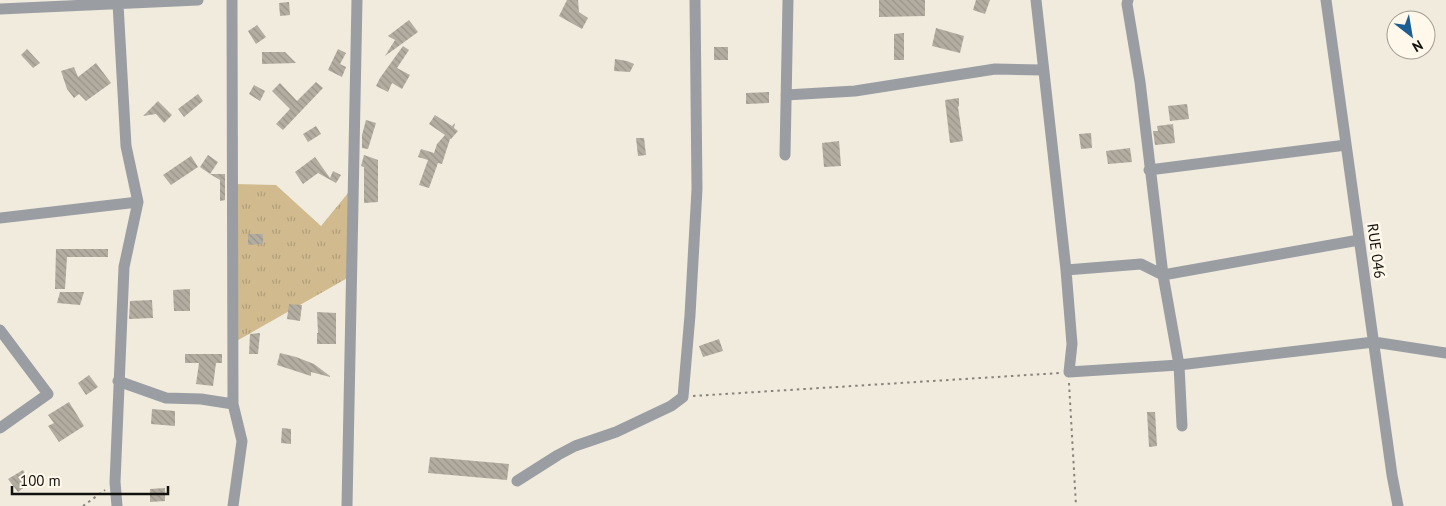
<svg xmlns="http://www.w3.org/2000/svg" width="1446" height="506" font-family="'PT Sans',sans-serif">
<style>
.grass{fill:url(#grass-tufts)}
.building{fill:url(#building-back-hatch)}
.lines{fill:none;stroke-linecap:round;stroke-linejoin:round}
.path{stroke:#87837a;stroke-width:2;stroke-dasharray:2.5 4;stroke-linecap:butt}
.street{stroke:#9a9ea3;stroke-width:11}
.labels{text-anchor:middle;stroke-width:5;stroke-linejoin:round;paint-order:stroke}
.street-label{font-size:15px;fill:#13110d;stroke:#fff8eb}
</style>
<defs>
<pattern id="grass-tufts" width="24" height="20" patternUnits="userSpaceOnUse" patternTransform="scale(1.25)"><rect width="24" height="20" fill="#d0ba8e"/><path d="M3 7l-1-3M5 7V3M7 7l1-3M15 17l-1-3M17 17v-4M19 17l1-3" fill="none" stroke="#b29f79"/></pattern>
<pattern id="building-back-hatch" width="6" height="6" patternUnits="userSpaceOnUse" patternTransform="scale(1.25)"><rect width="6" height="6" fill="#b3ada1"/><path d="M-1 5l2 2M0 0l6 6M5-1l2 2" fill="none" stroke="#999489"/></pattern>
</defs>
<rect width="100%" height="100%" fill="#f1ebde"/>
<path class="grass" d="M233 184 276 185 321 226 353 187 351 276 233 343Z"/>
<path class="building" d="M567 0H578L579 12 588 18 582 29 559 16Z
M879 0H925V16L879 17Z
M976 0H990L985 14 973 10Z
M289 2 290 15 280 16 279 3Z
M409 20 418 32 385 56 395 40 388 36Z
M257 25 266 37 256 44 248 31Z
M936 28 964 36 960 53 932 46Z
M904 33V60H894V34Z
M403 46 409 50 397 68 410 75 402 89 392 83 388 92 376 86 380 78Z
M714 47H728V60H714Z
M27 49 40 63 33 68 21 55Z
M338 49 346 53 340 64 346 67 342 77 328 70Z
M262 52H285L296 63 262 64Z
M615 59 627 61 634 64 630 72 614 71Z
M96 63 111 83 86 101 79 94 74 98 67 89 61 71 74 67 78 77Z
M316 82 323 88 283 130 276 124 290 109 272 91 280 83 297 101Z
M254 85 265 91 260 101 249 94Z
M769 92V103L746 104V93Z
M198 94 203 101 184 117 178 109Z
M959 98V106L958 107 963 141 950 143 945 100Z
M158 101 172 115 164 123 156 114 143 116Z
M1187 104 1189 119 1170 121 1168 106Z
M435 115 452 126 455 123 454 128 458 131 451 139H450L442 164 438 163 429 188 419 185 428 160 418 157 421 149 434 153 437 144 445 135 429 124Z
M366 120 376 123 368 149 362 148V135Z
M1173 124 1175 143 1155 145 1153 131H1158L1157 126Z
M316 126 321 134 308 142 303 134Z
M1091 133 1092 148 1081 149 1079 134Z
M636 138H644L646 155 638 156Z
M839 141 841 166 824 167 822 143Z
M1130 148 1132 162 1108 164 1106 151Z
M208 155 218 162 210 174 200 167Z
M364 155 378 160V202L364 203V167L361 166Z
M191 156 198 167 171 185 163 175Z
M315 157 330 178 333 171 341 175 336 183 318 173 303 184 295 172Z
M210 174H225V200L220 201V180Z
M248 234H263V244L248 245Z
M56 249H108V257H67L65 289H55Z
M190 289V311H174L173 290Z
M60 292H84L80 305 57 303Z
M152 300 153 318 129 319 130 301Z
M289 304 302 305 300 321 287 319Z
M317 312 336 313V344H317V333H318Z
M260 333 258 354H249L250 334Z
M719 339 723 351 703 357 699 346Z
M280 353 296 357 314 364 330 376V377L311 372V376L277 365Z
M185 354H222V363H216L213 386 196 384 199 363H185Z
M89 375 98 387 86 395 78 383Z
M69 402 84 426 59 442 48 426 54 423 48 415Z
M152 409 175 411V426L151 424Z
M1147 412H1155L1157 446 1149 447Z
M282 428 291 429V444L281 443Z
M430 457 509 464 507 480 428 473Z
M23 470 31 482 18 492 8 479Z
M165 488V501L150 502V489Z"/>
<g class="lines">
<path class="path" d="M1069 383 1076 506
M693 396 1060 373
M83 506 105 490"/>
<path class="street" d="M232 0 233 404 242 441 233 506
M1036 0 1066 270 1072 344 1069 372 1179 365 1374 342 1446 353
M1128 0 1127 4 1140 82 1163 275 1179 365 1182 426
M1326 0 1392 475 1398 506
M0 9 198 0
M786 95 855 91 995 69 1043 70
M785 155 788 0
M1149 170 1346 145
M0 218 138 202
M1066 270 1141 264 1163 275 1359 240
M0 330 48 394 0 428
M118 381 166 398 201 399 233 404
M517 481 558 455 575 446 616 432 671 406 683 397 690 315 697 189 695 0
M117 506 115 482 124 267 138 202 126 146 118 4
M347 506 357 0"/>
</g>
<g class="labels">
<g class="street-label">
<text transform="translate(1376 251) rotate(82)" y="5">RUE 046</text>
</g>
</g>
<g transform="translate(1411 35) rotate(149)"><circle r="24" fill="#fff8eb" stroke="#a19c92"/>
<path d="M0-4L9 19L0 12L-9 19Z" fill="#1a5e93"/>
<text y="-8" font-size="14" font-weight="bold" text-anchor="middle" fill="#13110d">N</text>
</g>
<path d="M12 486v8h156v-8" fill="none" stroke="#13110d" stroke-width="2.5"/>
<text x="20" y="486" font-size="15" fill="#13110d" stroke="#fff8eb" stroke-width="4" paint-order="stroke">100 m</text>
</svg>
